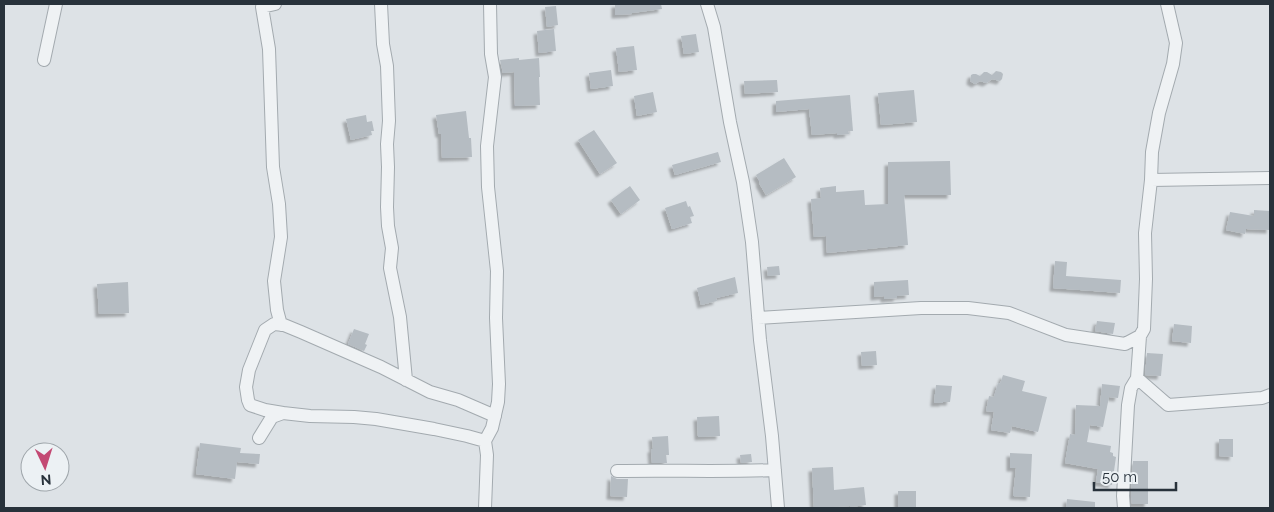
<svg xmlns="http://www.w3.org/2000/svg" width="1274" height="512" font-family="Raleway,sans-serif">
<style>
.building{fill:#b5bcc2;filter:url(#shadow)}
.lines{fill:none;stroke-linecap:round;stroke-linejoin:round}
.minor-casing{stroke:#a3aaaf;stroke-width:14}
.minor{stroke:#eff2f4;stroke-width:12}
</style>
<defs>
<filter id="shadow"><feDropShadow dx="-3.5" dy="3.5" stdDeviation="1" flood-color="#0004"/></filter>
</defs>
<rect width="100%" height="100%" fill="#dde2e6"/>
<path class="building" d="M615 4H661L662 9 632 13V14L615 15Z
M556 6 558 25 547 27 545 7Z
M554 29 556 51 539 53 537 31Z
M696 34 699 52 684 54 681 36Z
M634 46 637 70 619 72 616 48Z
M519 58V60L539 58 540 77H539L540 105 515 106 514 72 503 73 500 60Z
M611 70 613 86 591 89 589 73Z
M996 71 1001 72 1003 74 1002 79 1000 81 992 79 988 82 986 83 980 81 975 84 970 81 971 75 973 74H976L980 76 984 72H987L992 75Z
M777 80 778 92 745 94 744 81Z
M914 90 917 122 881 125 878 93Z
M653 92 657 112 637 116 634 96Z
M850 95 853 131H848L849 134 837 135V133L812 135 809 109 776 112V101Z
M466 111 469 138H471L472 157 442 158 441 134H439L436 115Z
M366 115 367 122 372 121 374 131H371L372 135 351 140 346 119Z
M594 130 617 163 600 174 578 140Z
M718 152 721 162 675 175 672 165Z
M784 158 796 177 766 195 759 183 760 182 756 175Z
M950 161 951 195H904L908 245 827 253 826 236 814 237 811 199 821 198 820 188 836 186V192L864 190 865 205 888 204V162Z
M630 186 640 200 621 214 611 200Z
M686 201 688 207 690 206 694 216 690 217 692 223 672 229 665 208Z
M1254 210 1270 211V230L1246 229 1245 234 1226 230 1230 212 1254 216Z
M1055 261 1067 262 1066 276 1121 280 1120 293 1053 288Z
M779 266 780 275 768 276 767 267Z
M735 277 738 293 716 298 717 301 701 305 697 288Z
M908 280 909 295 897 296V298L884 299V296L874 297V282Z
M128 282 129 313 99 314 97 284Z
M1097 321 1115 323 1113 334 1095 331Z
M1174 324 1192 326 1191 343 1172 341Z
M354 329 369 334 365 344 367 345 364 351 348 344Z
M876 351 877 365 862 366 861 352Z
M1147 353 1163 354 1161 376 1145 375Z
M1003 375 1025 381 1022 391 1047 397 1038 432 1012 426 1010 433 991 430 994 412 986 411 989 396 994 397 998 383 1000 384Z
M1102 384 1120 386 1118 398 1109 397 1103 427 1090 425 1087 442 1111 446 1110 452 1113 453V456L1116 457 1112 485 1096 482 1098 469 1065 463 1070 434 1075 435 1076 405 1100 406Z
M936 385 952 386 950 402H943V403H934Z
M719 416 720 436 698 437 697 417Z
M668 436 669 455H666L667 463H652L651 449H653L652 437Z
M1219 439H1233V457L1219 456Z
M200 443 241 448 240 453 260 454 259 464 237 462 235 479 196 474Z
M1010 453 1032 454 1030 497 1013 496 1016 468H1010Z
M751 454 752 462 741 463 740 455Z
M1133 461H1148V504H1132L1131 496Z
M833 467 834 490 864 487 866 505 850 507V506L814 508 812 468Z
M611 476 617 479H628L627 497 610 496Z
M898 491H916V508H898Z
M1067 499 1095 502V508H1066Z"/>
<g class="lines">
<defs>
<path id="minor" d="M275 4 262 7 269 49 273 167 279 204 281 237 274 281 277 310 281 325
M381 4 383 44 387 66 389 121 387 144 388 167 387 207 388 226 392 248 390 268 400 317 406 380
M707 4 714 27 730 122 743 182 752 242 760 340 772 436 778 508
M1167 4 1176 43 1173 64 1159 113 1152 152 1151 180 1270 178
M44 60 56 4
M758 318 921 308H968L1009 313 1066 335 1125 344 1140 336 1144 329 1146 279 1145 233 1151 180
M1140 336 1137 378 1168 405 1262 398 1270 395
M283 413 265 410 250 405 248 400 246 387 249 370 265 330 274 324 284 325 301 332 381 367 430 392 458 400 495 416
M259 438 272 417 283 413 310 416 354 417 376 419 434 429 467 436 485 441
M617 471C670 470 722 472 775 470
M485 508 487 455 485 441 492 428 498 402 499 384 496 318 497 271 488 187 487 146 495 77 491 54 490 4
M1124 508 1123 496 1128 405 1131 388 1137 378"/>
</defs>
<use href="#minor" class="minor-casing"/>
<use href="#minor" class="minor"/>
</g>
<rect width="1274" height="512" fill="none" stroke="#28323b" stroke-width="10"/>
<g transform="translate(45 467) rotate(176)"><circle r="24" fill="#ecf1f4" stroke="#9ea5aa"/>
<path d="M0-4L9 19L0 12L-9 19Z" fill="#c34973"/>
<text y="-8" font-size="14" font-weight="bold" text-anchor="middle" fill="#28323b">N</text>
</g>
<path d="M1094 482v8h82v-8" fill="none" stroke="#28323b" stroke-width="2.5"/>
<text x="1102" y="482" font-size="15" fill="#28323b" stroke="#ecf1f4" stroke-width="4" paint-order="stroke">50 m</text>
</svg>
